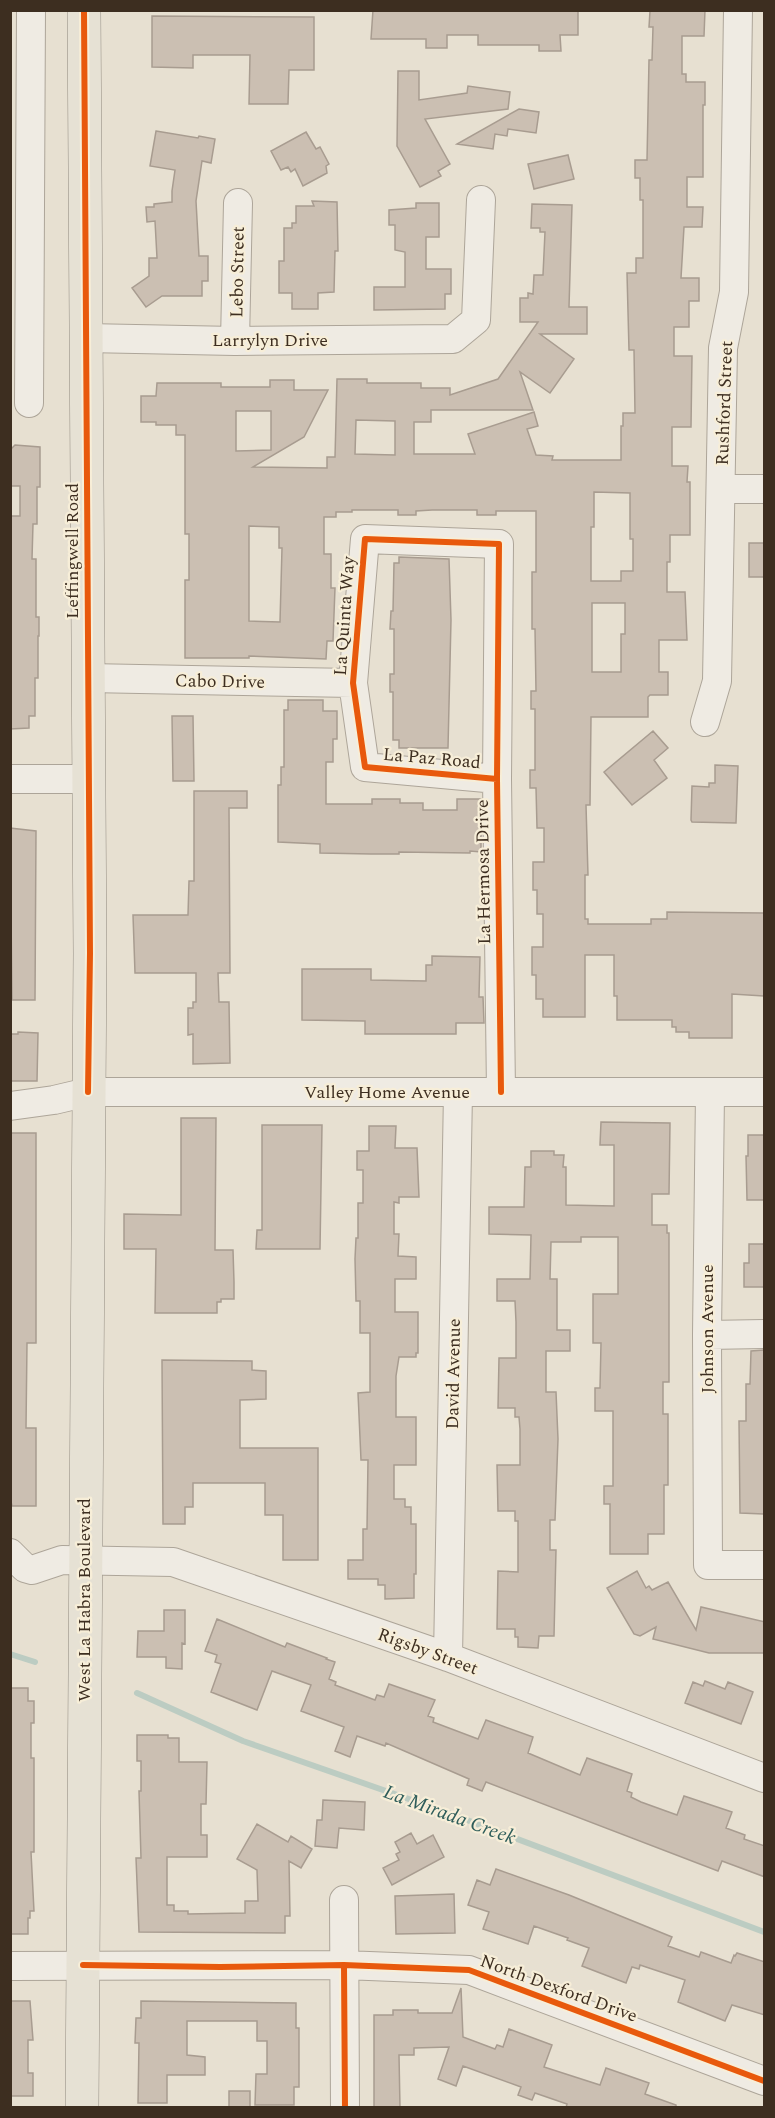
<svg xmlns="http://www.w3.org/2000/svg" width="775" height="2118" font-family="Spectral,serif">
<style>
.lines{fill:none;stroke-linecap:round;stroke-linejoin:round}
.stream{stroke:#bcccc2;stroke-width:6}
.building{fill:#cbbfb2;stroke:#a89c90;stroke-width:1.5;fill-rule:evenodd}
.minor-casing{stroke:#ada599;stroke-width:30}
.major-casing{stroke:#928b80;stroke-width:34}
.minor{stroke:#efebe3;stroke-width:28}
.major{stroke:#e6e1d4;stroke-width:33}
.cycleway-casing{stroke:#f7eed8;stroke-width:10}
.cycleway{stroke:#e8590c;stroke-width:6}
.labels{text-anchor:middle;stroke-width:4.5;stroke-linejoin:round;paint-order:stroke}
.street-label{font-size:18px;fill:#3d2e20;stroke:#f7eed8}
.water-label{font-size:20px;font-style:italic;fill:#2f5d5a;stroke:#f7eed8}
</style>
<rect width="100%" height="100%" fill="#e7e0d1"/>
<g class="lines">
<path class="stream" d="M10 1654 35 1662
M137 1693 243 1741 443 1811 764 1932"/>
</g>
<path class="building" d="M373 10H578V35H560L561 51H539V45H478V35H447V48H426V39H371Z
M705 10 704 36H682V74H686V82H705V105H703V177H687V207H703L702 227H684L681 278H699V301H689V327H674V356H692L691 427H672V466H688L687 482H690V535H670V562H667V592H685L687 640H659V672H668V695H650L648 697V717H591L590 805H586L588 875H585V919H588V924H651V919H667V912L765 913V996L732 994V1038H689V1032H676V1027H672V1020H617V996H614V955H585V1017H543V999H536V975H532V947H543V914H537V890H533V862H544V828H537L536 788H530V770H535V709H531V691H536L535 629H532V572H536V511H496V515H477V510H432L416 511V515H398V510H352V512H336V517H324V554H331V588H335L333 641H327L326 659 249 656V658H185V580H189V534H185V435H176V425H156V422H141V396H156L157 383H221V387H270V380H294V390H328L304 437 253 467 327 468V457H335L337 379H367V383H421V388H450V395L498 379 538 322H520V298H528V293L533 294 534 275H543L545 232H540V228H531L532 204 572 205 569 307H587V334H540L574 359 550 393 520 372 533 410H431V422H414V454H475L468 434 534 412 538 426 527 429 536 455 553 456 552 460H621V426H623V413H635L634 350H629L627 273H636V258H643V200H640V178H635V160H647L649 60H652L653 27H649L650 11ZM236 411H271V450L236 451ZM356 420 395 421V455L355 454ZM594 492 630 493V539H633V571H621V581H591V527H594ZM249 526 279 527V548H282L280 622 249 621ZM592 603H625V634H621V672H592Z
M152 16 314 17V70H289L288 104H249L250 55H193V68L152 67Z
M398 71H419V100L467 93 468 86 510 92 508 109 425 119 450 164 438 171 441 176 420 187 397 146Z
M519 109 539 112 536 133 508 129 507 136 495 134 493 149 457 144Z
M156 131 198 138 199 136 215 139 211 163 202 161 196 201 199 256H208V281H202V296H162L146 307 132 288 149 276V258H157L155 221 147 222 146 207H154V204L172 202V191L175 170 150 166Z
M306 132 316 149 320 147 329 164 326 166 327 173 303 186 295 169 291 172 288 167 281 170 271 151Z
M568 155 574 179 534 189 528 164Z
M312 201 337 202 338 251H335L334 292 318 293V309H292V293H279V261H284V228H292V223H296V206H314Z
M416 203H439V237H426V269H451V294H445V309L374 310V287H405V252L395 250V225H389V210L416 208Z
M15 445 40 447V487H37V524H33L32 559H36V617H39V636H38V678H35V716H29V728L10 729V516H20V486H10V450Z
M749 543H765V577H749Z
M399 557 449 559 451 620 448 748H399V740H393V692H390V674H394V629H390L391 611H393L394 563H399Z
M288 700H323V711H337V739H333V762H326V804H372V799H400V803H423V810H457V799H481V852L470 851V853L399 852V854H371L320 853V844L278 842V785H281V767H284V710H288Z
M172 716H193L194 781H173Z
M653 731 668 748 654 760 667 778 632 805 604 772Z
M715 765 738 766 736 823 692 822 691 820 692 786 709 787V783H715Z
M194 791H247V808H229L230 973H218L219 1002H229L230 1063 193 1064V1034L188 1035V1008H193V1002H196V973H135L133 915H188L189 881H194Z
M10 828 36 831 35 1000H12Z
M432 956 480 957 479 997H483L484 1023H456V1034H365V1021L302 1020V969H371V980L426 981V965H432Z
M18 1032 38 1033 37 1081H10V1034H18Z
M181 1118H216L215 1250H233L234 1282V1299H221V1302H217V1313H155L156 1249H124V1214L181 1215Z
M601 1122 670 1123 669 1194H652V1225H667V1233H669V1382H663V1414H668V1485H664V1534H648V1554H610V1504H604V1486H613V1411H595V1388H600L601 1343H593V1294H618V1237H581V1242H551L550 1279H557V1330H570V1351H546V1392H556L558 1439 555 1520H550V1550H556L554 1636H539L538 1648 518 1647V1637H515V1629H497L498 1571 518 1572V1521H515V1511H498L497 1465H520V1429L519 1417H515V1408H498L499 1358H516V1322L515 1301H497V1279H530L531 1235 489 1234V1207H524L525 1167H531V1151H554V1155H564L563 1167H566V1205L614 1206V1145H600Z
M262 1125H322L320 1249H256L257 1230H262Z
M369 1126H396L395 1148H417L419 1197H399V1203L394 1202V1234H399L398 1256 416 1257V1279H395V1312H418V1353H416V1357H399L396 1376V1417H416V1465H394V1499H405V1507H411V1524H416V1574H414V1598L385 1599V1585H378V1579H348V1560H363V1529H367L368 1460H361L358 1393 370 1392V1333H360V1301H356L355 1259 356 1238H358V1203H363V1170H357V1151H369Z
M10 1133H36V1343H27L26 1428H36V1506H12L10 1498Z
M748 1135H765V1200H747L746 1156H748Z
M749 1244H765V1287H744V1263H749Z
M765 1350V1514L740 1513 739 1421H746V1384H750L751 1351Z
M162 1360 252 1361V1370L266 1371V1399L240 1400V1448H318V1560H283V1515H265V1483H193V1507H185V1524H163Z
M637 1571 646 1588 649 1586 652 1590 668 1582 696 1630 701 1607 765 1622V1653H709L653 1639 656 1627 640 1636 634 1634 607 1588Z
M164 1610H185V1644L182 1643V1669L166 1668V1657H137L138 1631H164Z
M217 1619 285 1647 287 1643 327 1658 326 1659 335 1662 329 1679 336 1682 335 1685 375 1700 377 1695 384 1697 389 1684 435 1700 428 1716 434 1718 433 1722 478 1739 486 1720 533 1737 528 1753 580 1775 587 1758 632 1774 627 1791 632 1793 631 1797 641 1802 677 1815 684 1796 732 1812 726 1828 745 1835 744 1839 765 1846V1877L722 1861 718 1871 486 1782 482 1791 467 1785 469 1779 386 1743 385 1746 357 1736 350 1757 335 1751 344 1727 301 1711 311 1685 272 1671 257 1710 211 1692 221 1664 215 1662 217 1655 205 1651Z
M705 1681 725 1689 728 1682 753 1692 741 1724 685 1703 693 1682 703 1686Z
M10 1688H28V1701H34V1723H31V1758H34V1852H31L34 1911H30V1918H28V1934H10Z
M137 1735H168V1738H179V1762H207L206 1804H201V1835H207V1857H167V1905H174V1911H188V1914L245 1913V1901H258L257 1870 237 1859 257 1824 288 1842 291 1836 312 1849 301 1868 289 1861 290 1916H285V1933L139 1932 136 1858H141L139 1791H141V1761H137Z
M323 1800 365 1802 364 1830 339 1828 337 1848 315 1846 317 1820H322Z
M411 1833 417 1844 433 1835 444 1857 392 1885 383 1868 399 1860 396 1854 400 1852 395 1842Z
M496 1869 569 1895 672 1937 668 1946 699 1957 701 1952 731 1963 734 1955 735 1956 737 1953 765 1962V2015L732 2005 725 2021 678 2002 685 1980 640 1965 639 1969 632 1967 626 1983 582 1966 589 1948 567 1940 568 1938 534 1926 528 1944 483 1929 489 1912 468 1905 477 1880 490 1885Z
M454 1894 455 1933 396 1934 395 1896Z
M461 1988 463 2037 495 2049 497 2045 503 2047 509 2029 552 2045 544 2067 600 2085 606 2068 649 2083 645 2094 676 2105V2108H566L567 2104 535 2093 532 2100 518 2095 521 2087 463 2066 456 2086 438 2079 449 2047 414 2048V2055H399L400 2108H374V2015H393V2010H418V2013H452Z
M10 2001H30L33 2040H28V2073H33V2096H10Z
M141 2001 296 2003V2028H299V2087H294V2105H255L256 2074H267V2041H257V2021H187V2055L205 2057V2075H167V2103H138L139 2043H135L136 2018H141Z
M229 2091H250V2108H229Z"/>
<g class="lines">
<defs>
<path id="minor" d="M86 338 235 341 453 339 476 320 481 200
M235 341 238 203
M29 403 31 10
M721 489H764
M88 678 353 683
M705 722 717 681 723 348 734 292 738 10
M10 779H88
M497 779 365 767 353 683 365 539 499 544 497 779 501 1092
M710 1093 707 1335 708 1565H764
M10 1106 54 1100 88 1092H764
M707 1335 764 1334
M10 1553 25 1568 32 1570 62 1560 173 1562 448 1657 764 1778
M448 1657 458 1092
M344 1900 345 2108
M10 1966 344 1965 469 1970 764 2081"/>
<path id="major" d="M82 2108 90 953 84 10"/>
</defs>
<use href="#minor" class="minor-casing"/>
<use href="#major" class="major-casing"/>
<use href="#minor" class="minor"/>
<use href="#major" class="major"/>
<defs>
<path id="cycleway" d="M84 10 90 953 88 1092
M497 779 365 767 353 683 365 539 499 544 497 779 501 1092
M83 1965 220 1967 344 1965 469 1970 764 2081
M344 1965 345 2108"/>
</defs>
<use href="#cycleway" class="cycleway-casing"/>
<use href="#cycleway" class="cycleway"/>
</g>
<g class="labels">
<g class="street-label">
<text transform="translate(237 272) rotate(-89)" y="6">Lebo Street</text>
<text x="270" y="346">Larrylyn Drive</text>
<text transform="translate(724 403) rotate(-88)" y="6">Rushford Street</text>
<text transform="translate(72 551) rotate(-90)" y="6">Leffingwell Road</text>
<text transform="translate(344 616) rotate(-86)" y="6">La Quinta Way</text>
<text transform="translate(220 681) rotate(1)" y="6">Cabo Drive</text>
<text transform="translate(432 758) rotate(5)" y="6">La Paz Road</text>
<text transform="translate(483 872) rotate(-91)" y="6">La Hermosa Drive</text>
<text x="387" y="1098">Valley Home Avenue</text>
<text transform="translate(707 1329) rotate(-90)" y="6">Johnson Avenue</text>
<text transform="translate(453 1374) rotate(-89)" y="6">David Avenue</text>
<text transform="translate(84 1600) rotate(-90)" y="6">West La Habra Boulevard</text>
<text transform="translate(428 1651) rotate(20)" y="6">Rigsby Street</text>
<text transform="translate(559 1988) rotate(20)" y="6">North Dexford Drive</text>
</g>
<g class="water-label">
<text transform="translate(450 1814) rotate(20)" y="7">La Mirada Creek</text>
</g>
</g>
<rect width="775" height="2118" fill="none" stroke="#3d2e20" stroke-width="24"/>
</svg>
